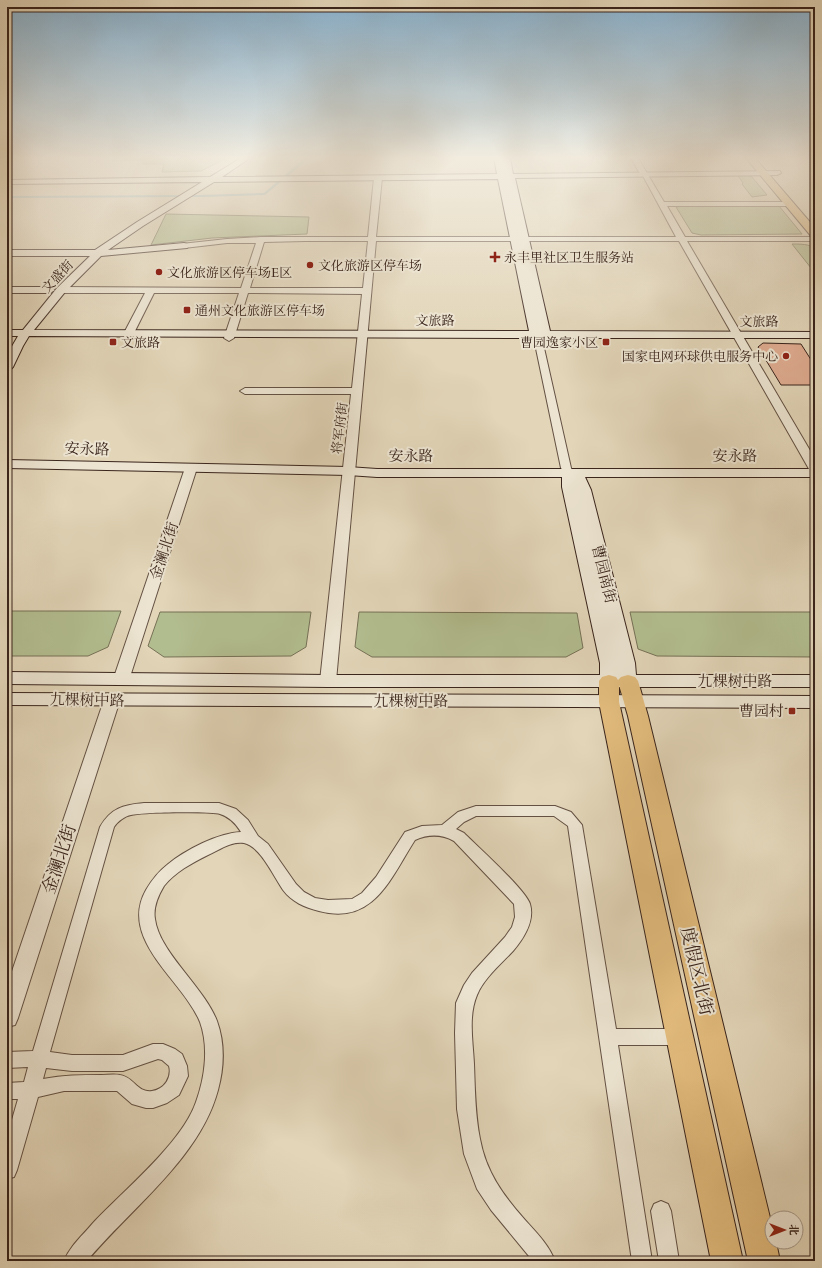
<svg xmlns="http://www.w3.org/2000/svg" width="822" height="1268" font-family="Cardo,'Noto Serif SC',serif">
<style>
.green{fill:#b2bd8f;stroke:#767156}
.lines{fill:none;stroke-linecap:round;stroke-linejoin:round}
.canal{fill:#98b6b9;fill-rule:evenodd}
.building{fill:#deab90;stroke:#3a251c}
.minor-casing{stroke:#645143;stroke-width:2}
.tertiary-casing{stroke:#645143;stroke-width:2}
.secondary-casing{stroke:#3a251c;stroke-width:2}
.primary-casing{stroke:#3a251c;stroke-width:2}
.minor{fill:#ece4d1;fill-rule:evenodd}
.tertiary{fill:#ece4d1;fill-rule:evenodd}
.secondary{fill:#ece4d1;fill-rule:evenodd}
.primary{fill:#e1ba7c;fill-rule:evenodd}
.poi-dot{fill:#8f2418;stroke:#ece4d1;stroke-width:1.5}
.labels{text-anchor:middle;stroke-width:4;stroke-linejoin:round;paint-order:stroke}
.far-poi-label{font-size:13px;fill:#3a251c;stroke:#ece4d1;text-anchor:start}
.far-street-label{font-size:13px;fill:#3a251c;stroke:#ece4d1}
.street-label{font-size:15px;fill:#3a251c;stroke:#ece4d1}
.poi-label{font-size:15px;fill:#3a251c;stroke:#ece4d1;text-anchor:end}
.near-street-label{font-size:18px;fill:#3a251c;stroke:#ece4d1}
</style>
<rect width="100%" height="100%" fill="#e2d5b8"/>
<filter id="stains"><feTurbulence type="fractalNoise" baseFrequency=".005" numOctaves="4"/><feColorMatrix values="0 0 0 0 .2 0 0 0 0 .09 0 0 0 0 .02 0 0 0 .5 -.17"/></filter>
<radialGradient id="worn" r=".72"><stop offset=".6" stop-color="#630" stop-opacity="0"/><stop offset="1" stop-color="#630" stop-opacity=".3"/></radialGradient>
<path class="green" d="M114 158H225V159L201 171 162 172 164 164H143V160L112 161Z
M747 175 752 177 767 195 752 197 742 184 743 183 738 176Z
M683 206H779L802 234 701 235 692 233 676 207Z
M166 214 309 217 307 234 212 238 151 245Z
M792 244C820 244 815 248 815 273Z
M7 611H121L108 647 88 656H7Z
M160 612H311L306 647 291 656 164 657 148 646Z
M359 612 577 613 583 648 566 657H372L355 647Z
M630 612H815V657L657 656 638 649Z"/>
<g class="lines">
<path class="canal" d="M305 158H310L265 195 202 197 7 198V196L202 195 264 193Z"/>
</g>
<path class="building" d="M763 343 801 344 815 366V385H781L758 347Z"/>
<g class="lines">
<defs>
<path id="minor" d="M535 337H538L542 339 571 468 574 473 572 475H566L561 468 534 339Z
M144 803H219L236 809 248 820 258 836 268 844 296 884 304 892 315 898 328 900 352 899 362 893 376 877 405 832 422 826 442 825 458 812 476 806H555L571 812 582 825 616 1029H680L686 1032 689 1037 686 1042 680 1045H618L652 1261H632L568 826 554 816H476L464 822 456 829 464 833C477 846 526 890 530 904 535 921 524 938 513 951 501 964 484 978 477 995 468 1016 473 1042 474 1064 475 1089 475 1114 480 1139 486 1172 503 1195 525 1220 536 1232 549 1245 555 1261H533L491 1210 477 1189 464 1154 457 1109 455 1033 456 1003 464 985 472 973 505 937 512 927 515 917 514 904 454 841C441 834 429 834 415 840 391 877 374 926 319 911 304 907 292 902 283 890 274 877 260 846 244 843 231 841 219 850 208 855 192 863 175 872 164 886 158 896 153 908 155 919 159 952 204 987 217 1021 225 1043 224 1068 218 1090 200 1158 131 1208 87 1261H64C70 1246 83 1235 93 1223 123 1191 182 1143 196 1102 205 1077 209 1047 200 1022 183 980 118 940 146 890 152 880 158 872 167 865 185 850 218 833 241 832 236 824 230 817 220 814 212 811 142 812 131 815 125 816 118 821 114 827L50 1052 72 1055H123L153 1044H163L175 1049 182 1054 187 1066 188 1076 179 1095 167 1103 153 1108H146L132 1104 117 1091H64L38 1097 17 1170 14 1177 7 1179V1137L18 1099H7V1083L24 1082 28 1067 7 1068V1052L33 1051 100 827C111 808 123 805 144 803ZM158 1059 162 1060 169 1066C172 1077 165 1089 152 1091 137 1093 134 1077 120 1075 114 1074 107 1075 101 1075 80 1075 64 1075 43 1079L46 1068 72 1071H123Z
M661 1201 668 1204 671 1211 679 1261H659L651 1211 654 1204Z"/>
<path id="tertiary" d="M631 158H638L664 202H789L793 204 789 206H667L685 237H815V241H687L815 459V473L811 472 809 469 679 241H376L336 681 334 685 328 686 322 685 320 681 351 394H245L240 391 245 388H352L362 294 248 293 234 338 229 341 224 338 239 293H154L134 333 129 336 124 333 145 293H61L56 290 61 287 241 288 256 243H227L184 248H181L180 246 181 244 227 239 261 237H368L374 178 378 176 382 178 376 237H676L642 174 639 172ZM305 241H368L363 288H250L264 242Z
M191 464 195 465 197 468 129 680 127 684 121 685 115 684 113 680 185 468 187 465Z
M112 695 118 696 120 700 18 1018 15 1025 7 1027V986L104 700 106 696Z"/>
<path id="secondary" d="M241 158H250L222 177 497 174 494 158H502L505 174 502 158H510L513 174 780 171 781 173 777 175 515 178 550 331 815 332V338H547L538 342 534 341 532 338 29 336 23 346 13 367 11 369 7 371V355L18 336H7V330H23L57 288 90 256H7V250H95L137 222 202 182 7 184V180L210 177ZM498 179 529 331 34 330 65 292 101 256 187 248 189 246 187 244 184 243 108 250 143 226 214 182Z
M7 287H50L55 290 50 293H7Z
M7 460 348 467 377 469H815V477H585L591 490 635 663 636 675H815V687H328L7 684V672L328 675H600V663L562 487V477H377L348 475 7 468Z
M7 693 815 696V708L7 705Z"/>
<path id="primary" d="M746 158H755L815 228V237L811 236Z
M609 675 616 677 618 680 621 677 628 675 635 677 638 681 648 716 772 1226V1242H776L780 1261H748L628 716 619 685V702L743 1261H711L599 702V681L602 677Z"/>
</defs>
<use href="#minor" class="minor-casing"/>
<use href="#tertiary" class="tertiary-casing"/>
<use href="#secondary" class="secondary-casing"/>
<use href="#primary" class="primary-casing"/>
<use href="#minor" class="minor"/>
<use href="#tertiary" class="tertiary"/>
<use href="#secondary" class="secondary"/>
<use href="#primary" class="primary"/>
</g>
<linearGradient id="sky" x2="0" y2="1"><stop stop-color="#88b5d5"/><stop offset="0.47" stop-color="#f2ecdf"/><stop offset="1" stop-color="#f2ecdf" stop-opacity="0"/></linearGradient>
<rect width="822" height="336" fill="url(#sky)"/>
<g class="poi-dot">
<path d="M493 251h4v4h4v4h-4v4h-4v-4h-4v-4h4z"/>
<circle cx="310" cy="265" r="4"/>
<circle cx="159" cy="272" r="4"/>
<rect x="183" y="306" width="8" height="8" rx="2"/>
<rect x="109" y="338" width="8" height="8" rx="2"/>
<rect x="602" y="338" width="8" height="8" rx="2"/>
<circle cx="786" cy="356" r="4"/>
<rect x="788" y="707" width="8" height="8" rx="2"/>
</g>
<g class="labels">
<g class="far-poi-label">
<text x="504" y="262">永丰里社区卫生服务站</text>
<text x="318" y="270">文化旅游区停车场</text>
<text x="167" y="277">文化旅游区停车场E区</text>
<text x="195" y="315">通州文化旅游区停车场</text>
<text x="121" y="347">文旅路</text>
<text x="598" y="347" text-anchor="end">曹园逸家小区</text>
<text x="778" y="361" text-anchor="end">国家电网环球供电服务中心</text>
</g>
<g class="far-street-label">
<text transform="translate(57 276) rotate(-47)" y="5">文盛街</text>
<text x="435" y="325">文旅路</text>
<text x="759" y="326">文旅路</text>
<text transform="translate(339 428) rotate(-83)" y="5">将军府街</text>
</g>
<g class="street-label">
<text transform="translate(87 449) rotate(1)" y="5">安永路</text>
<text x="411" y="461">安永路</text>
<text x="735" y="461">安永路</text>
<text transform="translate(164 551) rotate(-72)" y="5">金澜北街</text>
<text transform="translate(604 574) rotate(76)" y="5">曹园南街</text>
<text x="735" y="686">九棵树中路</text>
<text transform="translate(87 700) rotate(1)" y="5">九棵树中路</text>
<text x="411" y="706">九棵树中路</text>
</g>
<g class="poi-label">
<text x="784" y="716">曹园村</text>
</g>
<g class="near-street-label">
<text transform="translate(59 859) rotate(-72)" y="6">金澜北街</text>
<text transform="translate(697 971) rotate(77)" y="6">度假区北街</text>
</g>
</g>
<rect width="822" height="1268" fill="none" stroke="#e2d5b8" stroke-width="24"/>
<rect x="8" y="8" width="806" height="1252" fill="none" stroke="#3a251c" stroke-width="2"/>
<rect x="12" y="12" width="798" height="1244" fill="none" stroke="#3a251c"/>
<g transform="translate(784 1230) rotate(90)"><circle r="19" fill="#ece4d1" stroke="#a59889"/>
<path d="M0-3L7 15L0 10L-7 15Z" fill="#8f2418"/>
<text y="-6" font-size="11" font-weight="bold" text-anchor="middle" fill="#3a251c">北</text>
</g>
<rect width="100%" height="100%" filter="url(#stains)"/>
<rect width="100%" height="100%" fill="url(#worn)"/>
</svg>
